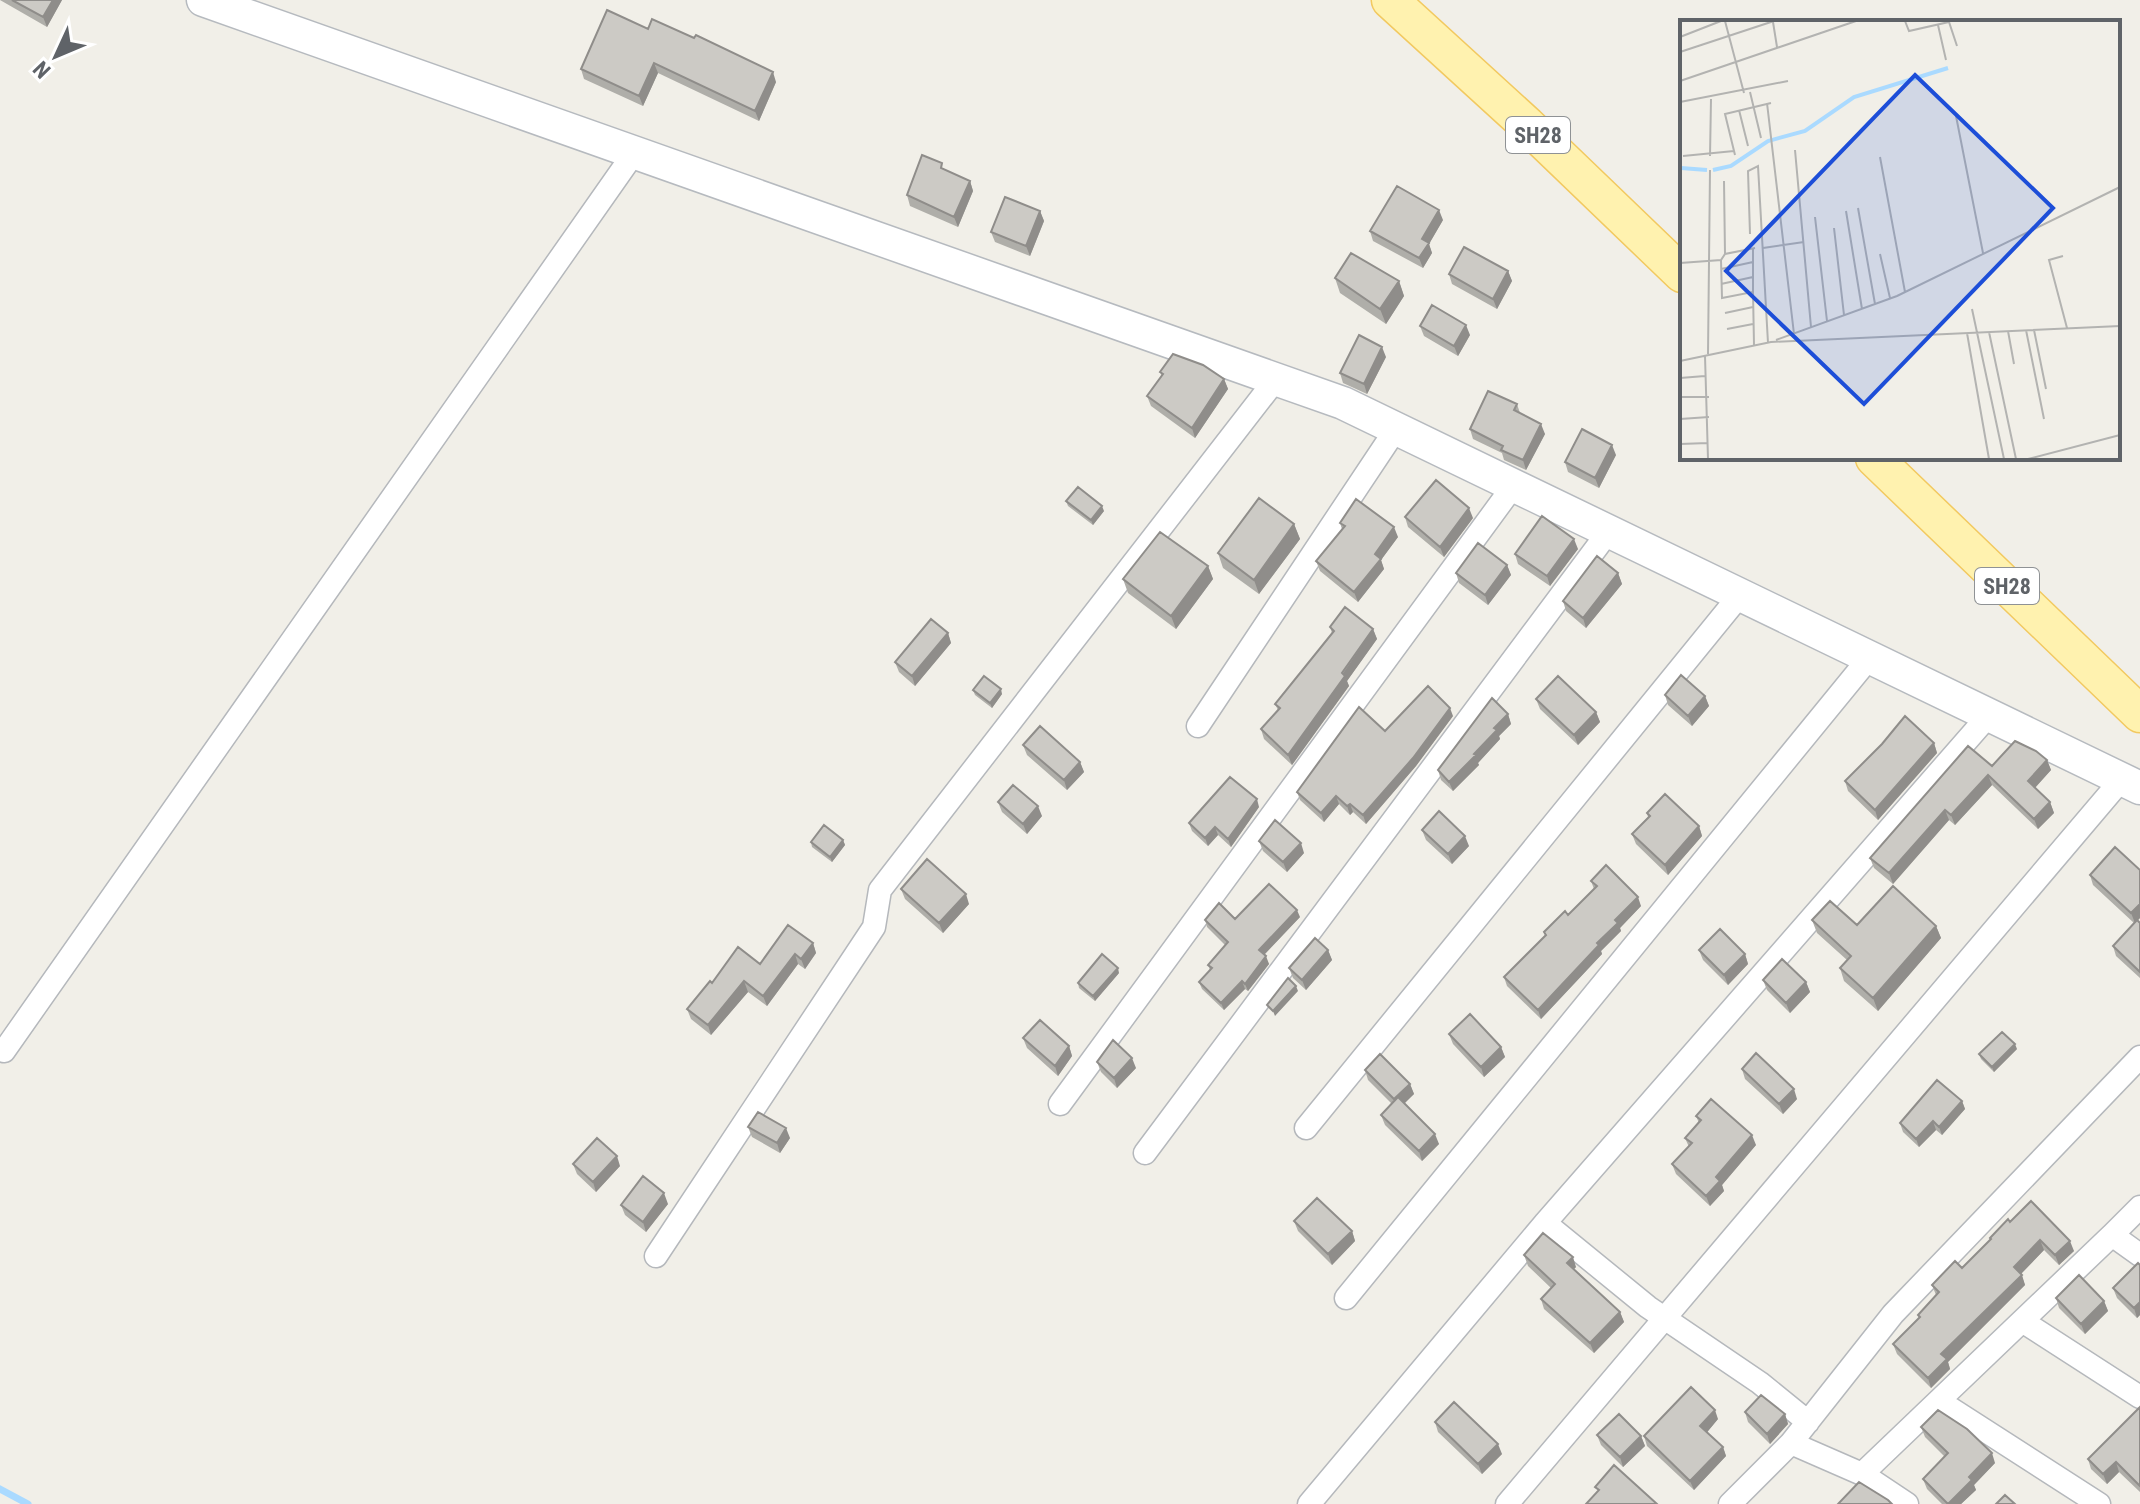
<svg xmlns="http://www.w3.org/2000/svg" width="2140" height="1504" font-family="'Roboto Condensed',sans-serif">
<style>
.lines{fill:none;stroke-linecap:round;stroke-linejoin:round}
.stream{stroke:#aadaff;stroke-width:7}
.street-casing{stroke:#b5b8bc;stroke-width:25}
.secondary-casing{stroke:#b6babf;stroke-width:35}
.primary-casing{stroke:#f2c960;stroke-width:39}
.street{stroke:#fff;stroke-width:22}
.secondary{stroke:#fff;stroke-width:32}
.primary{stroke:#fff2af;stroke-width:36}
.wall{fill:#afaea9}
.shaded-wall{fill:#8f8d8a}
.building{fill:#cccac5;stroke:#8f8d8a;stroke-width:2}
.labels{text-anchor:middle;stroke-width:6;stroke-linejoin:round;paint-order:stroke}
.shield{fill:#fff;stroke:#8f9295;stroke-width:2}
.shield-label{font-size:22px;font-weight:bold;fill:#5f6368}
.inset-river{fill:none;stroke:#aadaff;stroke-width:4}
.inset-road{fill:none;stroke:#b3b3b1;stroke-width:2}
.view{fill:#1d4ed8;fill-opacity:0.15;stroke:#1d4ed8;stroke-width:4}
.inset-edge{fill:none;stroke:#5f6368;stroke-width:4}
</style>
<rect width="100%" height="100%" fill="#f1efe8"/>
<g class="lines">
<path class="stream" d="M0 1489 28 1504"/>
<defs>
<path id="street" d="M1198 726 1396 429
M4 1051 634 153
M1060 1104 1514 485
M1306 1128 1740 595
M1145 1153 1609 531
M1545 1223 1648 1307 1760 1383 1808 1422
M2107 1240 2140 1207
M656 1256 874 927 880 890 1276 379
M1346 1298 1870 657
M2022 1321 2140 1397
M1939 1401 2099 1504
M1791 1443 1862 1474 1907 1504
M1862 1474 2112 1235 2140 1255
M1309 1504 1545 1223 1989 715
M1507 1504 2122 779
M1730 1504 1791 1443 1893 1314 2140 1057"/>
<path id="secondary" d="M203 0 1343 403 2140 788"/>
<path id="primary" d="M1390 0 1527 125 1682 274
M1874 458 2140 714"/>
</defs>
<use href="#street" class="street-casing"/>
<use href="#secondary" class="secondary-casing"/>
<use href="#primary" class="primary-casing"/>
<use href="#street" class="street"/>
<use href="#secondary" class="secondary"/>
<use href="#primary" class="primary"/>
</g>
<path class="wall" d="M0 0H62L47 27Z
M648 29 776 82 759 121 658 73 643 106 584 79 581 69Z
M945 170 970 181 973 191 958 227 910 206 907 195Z
M1040 211 1044 221 1030 256 995 242 991 232Z
M1443 220 1429 244 1432 253 1423 268 1373 241 1370 231Z
M1508 271 1512 281 1497 309 1452 284 1449 274Z
M1335 278 1399 281 1404 296 1386 324 1340 293Z
M1420 326 1470 335 1458 356 1424 336Z
M1386 357 1367 394 1343 383 1340 373Z
M1160 372 1224 379 1228 389 1195 438 1151 406 1147 396 1162 376Z
M1517 404 1520 413 1545 434 1526 470 1504 460 1502 453 1473 439 1470 429Z
M1616 455 1599 488 1568 472 1565 462Z
M1066 501 1104 511 1093 525 1068 506Z
M1405 517 1473 518 1444 557 1408 527Z
M1340 523 1398 537 1381 560 1384 569 1358 602 1320 571 1316 561 1342 529Z
M1294 524 1300 539 1259 594 1223 568 1218 553Z
M1578 549 1550 586 1518 564 1515 554Z
M1507 565 1511 575 1488 605 1459 583 1456 573Z
M1208 566 1213 579 1176 629 1128 593 1123 579Z
M1618 573 1622 584 1586 628 1566 611 1563 601Z
M1330 627 1373 629 1377 639 1347 681 1349 686 1292 765 1264 739 1261 729 1278 710 1275 704 1332 633Z
M948 633 951 643 915 686 899 672 895 662Z
M973 690 1002 694 992 708 975 695Z
M1665 695 1705 696 1709 706 1692 726 1668 705Z
M1536 699 1596 712 1600 722 1578 745 1540 709Z
M1508 714 1511 724 1499 736 1500 739 1478 763 1479 765 1453 791 1441 780 1438 770Z
M1453 716 1416 766 1366 824 1353 812 1350 815 1339 804 1324 822 1300 800 1297 792 1385 731Z
M1934 743 1937 753 1878 820 1848 791 1845 781Z
M1023 745 1080 762 1084 772 1067 790 1027 755Z
M2047 760 2051 770 2035 788 2050 802 2054 813 2038 829 1992 785 1955 825 1949 820 1893 884 1874 868 1870 858 1992 766Z
M998 802 1042 816 1027 834 1002 812Z
M1259 807 1231 847 1218 835 1208 846 1192 831 1189 823Z
M1647 813 1699 826 1702 836 1668 875 1636 844 1632 834 1648 817Z
M1422 830 1469 846 1452 864 1426 840Z
M843 840 845 845 832 862 812 847 811 842Z
M1259 841 1304 853 1287 872 1263 851Z
M2140 870V918L2137 921 2140 923V978L2116 956 2113 946 2134 923 2093 885 2090 875Z
M1591 881 1641 906 1620 928 1621 931 1601 951 1602 954 1541 1019 1507 986 1504 977 1545 936 1544 932 1568 915 1594 889Z
M901 889 969 904 943 933 905 899Z
M1300 917 1264 955 1269 964 1248 991 1245 989 1224 1010 1202 989 1199 982 1210 970 1208 965 1225 945 1207 927 1205 920Z
M1812 920 1857 925 1936 926 1941 938 1878 1011 1844 981 1840 968 1847 960 1817 933Z
M813 943 816 953 805 969 798 964 767 1006 748 992 711 1035 691 1019 687 1009 712 983Z
M1328 950 1332 960 1306 990 1293 978 1289 968Z
M1699 950 1745 954 1748 964 1728 985 1703 960Z
M1119 973 1095 1001 1079 988 1078 983Z
M1763 980 1806 982 1810 992 1790 1013 1767 990Z
M1449 1034 1501 1047 1505 1057 1484 1077 1453 1044Z
M1023 1038 1069 1046 1072 1056 1058 1076 1027 1048Z
M2017 1049 1994 1072 1981 1059 1979 1054Z
M1097 1062 1136 1068 1117 1088 1101 1072Z
M1742 1069 1797 1099 1783 1114 1745 1079Z
M1365 1070 1410 1084 1414 1094 1404 1103 1439 1144 1422 1161 1385 1125 1381 1115 1392 1104 1368 1080Z
M1962 1101 1965 1109 1942 1135 1936 1130 1919 1147 1903 1132 1900 1123Z
M1696 1116 1756 1145 1722 1185 1724 1191 1710 1206 1676 1174 1672 1164 1689 1147 1685 1138 1699 1123Z
M748 1127 790 1138 780 1153 752 1137Z
M573 1164 620 1166 596 1192 577 1174Z
M668 1204 646 1232 625 1215 621 1205Z
M1294 1221 1352 1231 1355 1241 1332 1265 1298 1231Z
M2010 1222 2074 1251 2059 1265 2044 1250 2021 1274 2025 1285 1948 1362 1950 1369 1931 1388 1897 1354 1893 1344 1919 1318 1918 1315 1936 1295 1932 1285 1962 1268Z
M1524 1255 1576 1267 1574 1269 1620 1312 1624 1322 1594 1353 1544 1309 1541 1299 1551 1288 1528 1266Z
M2140 1265V1315L2137 1318 2117 1298 2113 1288Z
M2056 1298 2104 1301 2108 1311 2085 1334 2059 1308Z
M2140 1407V1492L2119 1472 2107 1484 2091 1469 2088 1459Z
M1745 1412 1785 1414 1788 1424 1770 1444 1748 1422Z
M1718 1419 1707 1432 1723 1447 1726 1456 1694 1490 1647 1446 1644 1436Z
M1435 1422 1502 1454 1482 1474 1438 1432Z
M1921 1427 1995 1463 1974 1485 1976 1490 1961 1504H1942L1927 1489 1923 1479 1945 1457 1925 1437Z
M1597 1435 1641 1436 1645 1446 1623 1467 1601 1445Z"/>
<path class="shaded-wall" d="M53 0H62L47 27 43 17Z
M654 63 658 73 643 106 639 96Z
M773 72 776 82 759 121 755 111Z
M970 181 973 191 958 227 954 217Z
M1439 210 1443 220 1429 244 1432 253 1423 268 1419 258 1422 239Z
M1040 211 1044 221 1030 256 1026 246Z
M1508 271 1512 281 1497 309 1493 299Z
M1399 281 1404 296 1386 324 1380 309Z
M1466 325 1470 335 1458 356 1454 346Z
M1382 347 1386 357 1367 394 1364 384Z
M1224 379 1228 389 1195 438 1192 428Z
M1541 424 1545 434 1526 470 1523 460Z
M1612 445 1616 455 1599 488 1595 478Z
M1102 506 1104 511 1093 525 1091 520Z
M1469 508 1473 518 1444 557 1440 547Z
M1294 524 1300 539 1259 594 1254 580Z
M1394 527 1398 537 1381 560 1384 569 1358 602 1354 592 1375 554Z
M1574 539 1578 549 1550 586 1547 576Z
M1507 565 1511 575 1488 605 1485 595Z
M1208 566 1213 579 1176 629 1171 616Z
M1618 573 1622 584 1586 628 1583 618Z
M1373 629 1377 639 1347 681 1349 686 1292 765 1288 755Z
M948 633 951 643 915 686 912 676Z
M1001 689 1002 694 992 708 990 703Z
M1705 696 1709 706 1692 726 1688 716Z
M1450 708 1453 716 1416 766 1366 824 1363 815Z
M1596 712 1600 722 1578 745 1574 735Z
M1508 714 1511 724 1499 736 1500 739 1478 763 1479 765 1453 791 1449 782 1474 754 1494 728Z
M1934 743 1937 753 1878 820 1875 810Z
M2047 760 2051 770 2032 791 2028 781Z
M1080 762 1084 772 1067 790 1064 780Z
M1988 775 1992 785 1955 825 1951 815Z
M1336 796 1339 804 1324 822 1321 813Z
M1257 799 1259 807 1231 847 1228 839Z
M2050 802 2054 813 2038 829 2034 819Z
M1350 804 1353 812 1350 815 1347 806Z
M1038 806 1042 816 1027 834 1023 824Z
M1945 810 1949 820 1893 884 1889 873Z
M1699 826 1702 836 1668 875 1665 865Z
M1215 827 1218 835 1208 846 1205 838Z
M1465 836 1469 846 1452 864 1448 854Z
M843 840 845 845 832 862 830 857Z
M1301 843 1304 853 1287 872 1283 862Z
M966 894 969 904 943 933 939 923Z
M1638 897 1641 906 1620 928 1621 931 1601 951 1602 954 1541 1019 1538 1010 1615 920Z
M2140 904V918L2135 923 2131 913Z
M1297 910 1300 917 1262 957 1259 950Z
M1936 926 1941 938 1878 1011 1873 998Z
M813 943 816 953 805 969 801 959Z
M1328 950 1332 960 1306 990 1302 980Z
M795 954 798 964 767 1006 763 996Z
M1745 954 1748 964 1728 985 1724 975Z
M1266 956 1269 964 1248 991 1245 984Z
M1118 968 1119 973 1095 1001 1093 996Z
M744 981 748 992 711 1035 708 1025Z
M1242 981 1245 989 1224 1010 1221 1003Z
M1806 982 1810 992 1790 1013 1786 1003Z
M1296 986 1298 991 1275 1016 1273 1011Z
M2015 1044 2017 1049 1994 1072 1992 1067Z
M1069 1046 1072 1056 1058 1076 1055 1066Z
M1501 1047 1505 1057 1484 1077 1481 1067Z
M1132 1058 1136 1068 1117 1088 1114 1078Z
M1410 1084 1414 1094 1398 1110 1394 1099Z
M1794 1089 1797 1099 1783 1114 1779 1104Z
M1962 1101 1965 1109 1942 1135 1939 1127Z
M1933 1121 1936 1130 1919 1147 1916 1139Z
M786 1128 790 1138 780 1153 777 1143Z
M1435 1134 1439 1144 1422 1161 1419 1151Z
M1752 1135 1756 1145 1722 1185 1724 1191 1710 1206 1706 1196 1716 1177Z
M617 1156 620 1166 596 1192 593 1182Z
M664 1193 668 1204 646 1232 643 1222Z
M1352 1231 1355 1241 1332 1265 1328 1254Z
M2040 1240 2044 1250 2018 1277 2014 1267Z
M2070 1241 2074 1251 2059 1265 2055 1255Z
M1573 1257 1576 1267 1570 1273 1567 1263Z
M2022 1275 2025 1285 1948 1362 1950 1369 1931 1388 1928 1378 1941 1354Z
M2104 1301 2108 1311 2085 1334 2081 1324Z
M2140 1302V1315L2137 1318 2134 1308Z
M1620 1312 1624 1322 1594 1353 1590 1343Z
M1715 1410 1718 1419 1704 1436 1700 1426Z
M1785 1414 1788 1424 1770 1444 1767 1434Z
M1641 1436 1645 1446 1623 1467 1620 1457Z
M1498 1444 1502 1454 1482 1474 1478 1464Z
M1723 1447 1726 1456 1694 1490 1690 1481Z
M1992 1453 1995 1463 1974 1485 1976 1490 1961 1504H1948L1969 1477Z
M2116 1462 2119 1472 2107 1484 2103 1474Z"/>
<path class="building" d="M12 0H53L43 17Z
M607 10 648 29 652 19 694 38 696 35 773 72 755 111 654 63 639 96 581 69Z
M922 155 942 163 941 168 970 181 954 217 907 195Z
M1397 186 1439 210 1422 239 1429 243 1419 258 1370 231Z
M1005 197 1040 211 1026 246 991 232Z
M1464 247 1508 271 1493 299 1449 274Z
M1351 253 1399 281 1380 309 1335 278Z
M1432 305 1466 325 1454 346 1420 326Z
M1359 335 1382 347 1364 384 1340 373Z
M1173 354 1203 365 1224 379 1192 428 1147 396 1163 374 1160 372Z
M1488 391 1517 404 1514 410 1541 424 1523 460 1501 450 1503 446 1470 429Z
M1582 429 1612 445 1595 478 1565 462Z
M1436 480 1469 508 1440 547 1405 517Z
M1078 487 1102 506 1091 520 1066 501Z
M1259 498 1294 524 1254 580 1218 553Z
M1356 499 1394 527 1375 554 1381 559 1354 592 1316 561 1345 526 1340 523Z
M1542 516 1574 539 1547 576 1515 554Z
M1160 532 1208 566 1171 616 1123 579Z
M1478 543 1507 565 1485 595 1456 573Z
M1597 556 1618 573 1583 618 1563 601Z
M1345 607 1373 629 1342 673 1345 676 1288 755 1261 729 1280 708 1275 704 1334 631 1330 627Z
M931 619 948 633 912 676 895 662Z
M1681 675 1705 696 1688 716 1665 695Z
M984 676 1001 689 990 703 973 690Z
M1558 676 1596 712 1574 735 1536 699Z
M1428 686 1450 708 1413 758 1363 815 1350 804 1347 806 1336 796 1321 813 1297 792 1359 707 1385 731Z
M1492 698 1508 714 1494 728 1497 730 1474 754 1476 755 1449 782 1438 770Z
M1905 716 1934 743 1875 810 1845 781 1882 744Z
M1040 726 1080 762 1064 780 1023 745Z
M2015 741 2036 751 2047 760 2028 781 2050 802 2034 819 1988 775 1951 815 1945 810 1889 873 1870 858 1968 746 1992 766Z
M1230 777 1257 799 1228 839 1215 827 1205 838 1189 823Z
M1013 785 1038 806 1023 824 998 802Z
M1665 794 1699 826 1665 865 1632 834 1650 816 1647 813Z
M1439 811 1465 836 1448 854 1422 830Z
M1275 820 1301 843 1283 862 1259 841Z
M824 825 843 840 830 857 811 842Z
M2115 847 2140 870V904L2131 913 2090 875Z
M927 859 966 894 939 923 901 889Z
M1606 865 1638 897 1615 920 1618 923 1597 943 1599 945 1538 1010 1504 977 1546 935 1544 932 1565 911 1568 915 1597 886 1591 881Z
M1269 884 1297 910 1259 950 1266 956 1245 984 1242 981 1221 1003 1199 982 1212 968 1208 965 1228 942 1205 920 1219 903 1235 919Z
M1893 886 1936 926 1873 998 1840 968 1851 956 1812 920 1830 901 1857 925Z
M2137 920 2140 923V972L2113 946Z
M788 925 813 943 801 959 795 954 763 996 744 981 708 1025 687 1009 710 981 712 983 738 947 760 964Z
M1720 929 1745 954 1724 975 1699 950Z
M1315 938 1328 950 1302 980 1289 968Z
M1102 954 1118 968 1093 996 1078 983Z
M1782 959 1806 982 1786 1003 1763 980Z
M1288 978 1296 986 1273 1011 1267 1005Z
M1470 1014 1501 1047 1481 1067 1449 1034Z
M1040 1020 1069 1046 1055 1066 1023 1038Z
M2002 1032 2015 1044 1992 1067 1979 1054Z
M1113 1040 1132 1058 1114 1078 1097 1062Z
M1756 1053 1794 1089 1779 1104 1742 1069Z
M1380 1054 1410 1084 1394 1099 1365 1070Z
M1937 1080 1962 1101 1939 1127 1933 1121 1916 1139 1900 1123Z
M1398 1097 1435 1134 1419 1151 1381 1115Z
M1711 1099 1752 1135 1716 1177 1720 1181 1706 1196 1672 1164 1692 1143 1685 1138 1701 1120 1696 1116Z
M758 1112 786 1128 777 1143 748 1127Z
M597 1138 617 1156 593 1182 573 1164Z
M643 1176 664 1193 643 1222 621 1205Z
M1317 1198 1352 1231 1328 1254 1294 1221Z
M2031 1201 2070 1241 2055 1255 2040 1240 2014 1267 2022 1275 1941 1354 1947 1359 1928 1378 1893 1344 1920 1317 1918 1315 1939 1292 1932 1285 1955 1261 1962 1268 1991 1239 1990 1238 2008 1219 2010 1222Z
M1543 1233 1573 1257 1567 1263 1620 1312 1590 1343 1541 1299 1555 1284 1524 1255Z
M2138 1263 2140 1265V1302L2134 1308 2113 1288Z
M2079 1275 2104 1301 2081 1324 2056 1298Z
M1691 1387 1715 1410 1700 1426 1723 1447 1690 1481 1644 1436Z
M1761 1395 1785 1414 1767 1434 1745 1412Z
M1454 1402 1498 1444 1478 1464 1435 1422Z
M2140 1407V1486L2116 1462 2103 1474 2088 1459Z
M1938 1410 1967 1429 1992 1453 1969 1477 1972 1480 1948 1504 1923 1479 1948 1453 1921 1427Z
M1619 1414 1641 1436 1620 1457 1597 1435Z
M1614 1465 1657 1504H1586L1599 1490 1595 1487Z
M1859 1482 1888 1500 1892 1504H1838Z
M2005 1495 2015 1504H1996Z"/>
<g class="labels">
<g class="shield">
<rect x="1506" y="117" width="64" height="36" rx="6"/>
<rect x="1975" y="568" width="64" height="36" rx="6"/>
</g>
<g class="shield-label">
<text x="1538" y="143">SH28</text>
<text x="2007" y="594">SH28</text>
</g>
</g>
<g transform="translate(1680 20)">
<rect width="440" height="440" fill="#f1efe8"/>
<path class="inset-river" d="M1 148 27 150M33 150 51 146 88 121 125 111 174 77 268 48"/>
<path class="inset-road" d="M45 1 64 73M225 1 229 11 269 2 277 26M93 2 97 27M258 5 266 40M0 17 41 1M0 32 94 1M0 61 176 1M70 72 81 118M0 82 108 61M87 83 114 314M59 90 68 126M0 95V188M276 96 303 233M115 130 131 307M55 135 45 94 91 83M3 136 54 131M30 136 31 79M200 137 225 272M44 161 45 234M178 188 195 284M166 191 182 289M135 197 147 301M154 208 164 295M70 214 68 151 78 146 88 323M83 228 124 222M200 234 210 278M383 236 369 240 387 308M41 240 42 278 73 272V228M0 243 41 240 45 234 75 228M41 249 73 242M41 264 73 257M73 272 74 325M292 289 324 439M45 293 73 287M47 309 73 304M346 310 364 399M354 310 366 369M328 311 334 344M309 312 336 439M287 313 309 439M96 320 217 276 440 167M28 334 30 150M25 336 28 439M0 341 91 322 440 306M0 358 25 356M0 377H29M0 399 29 397M0 424 28 423M348 439 440 415"/>
<path class="view" d="M235 55 373 188 184 384 46 251Z"/>
<rect width="440" height="440" class="inset-edge"/>
</g>
<g transform="translate(56 56) rotate(226)" stroke="#ffffff" stroke-width="6" paint-order="stroke">
<path d="M0-6L14 30L0 20L-14 30Z" fill="#5f6368"/>
<text y="-12" font-size="22" font-weight="bold" text-anchor="middle" fill="#5f6368">N</text>
</g>
</svg>
